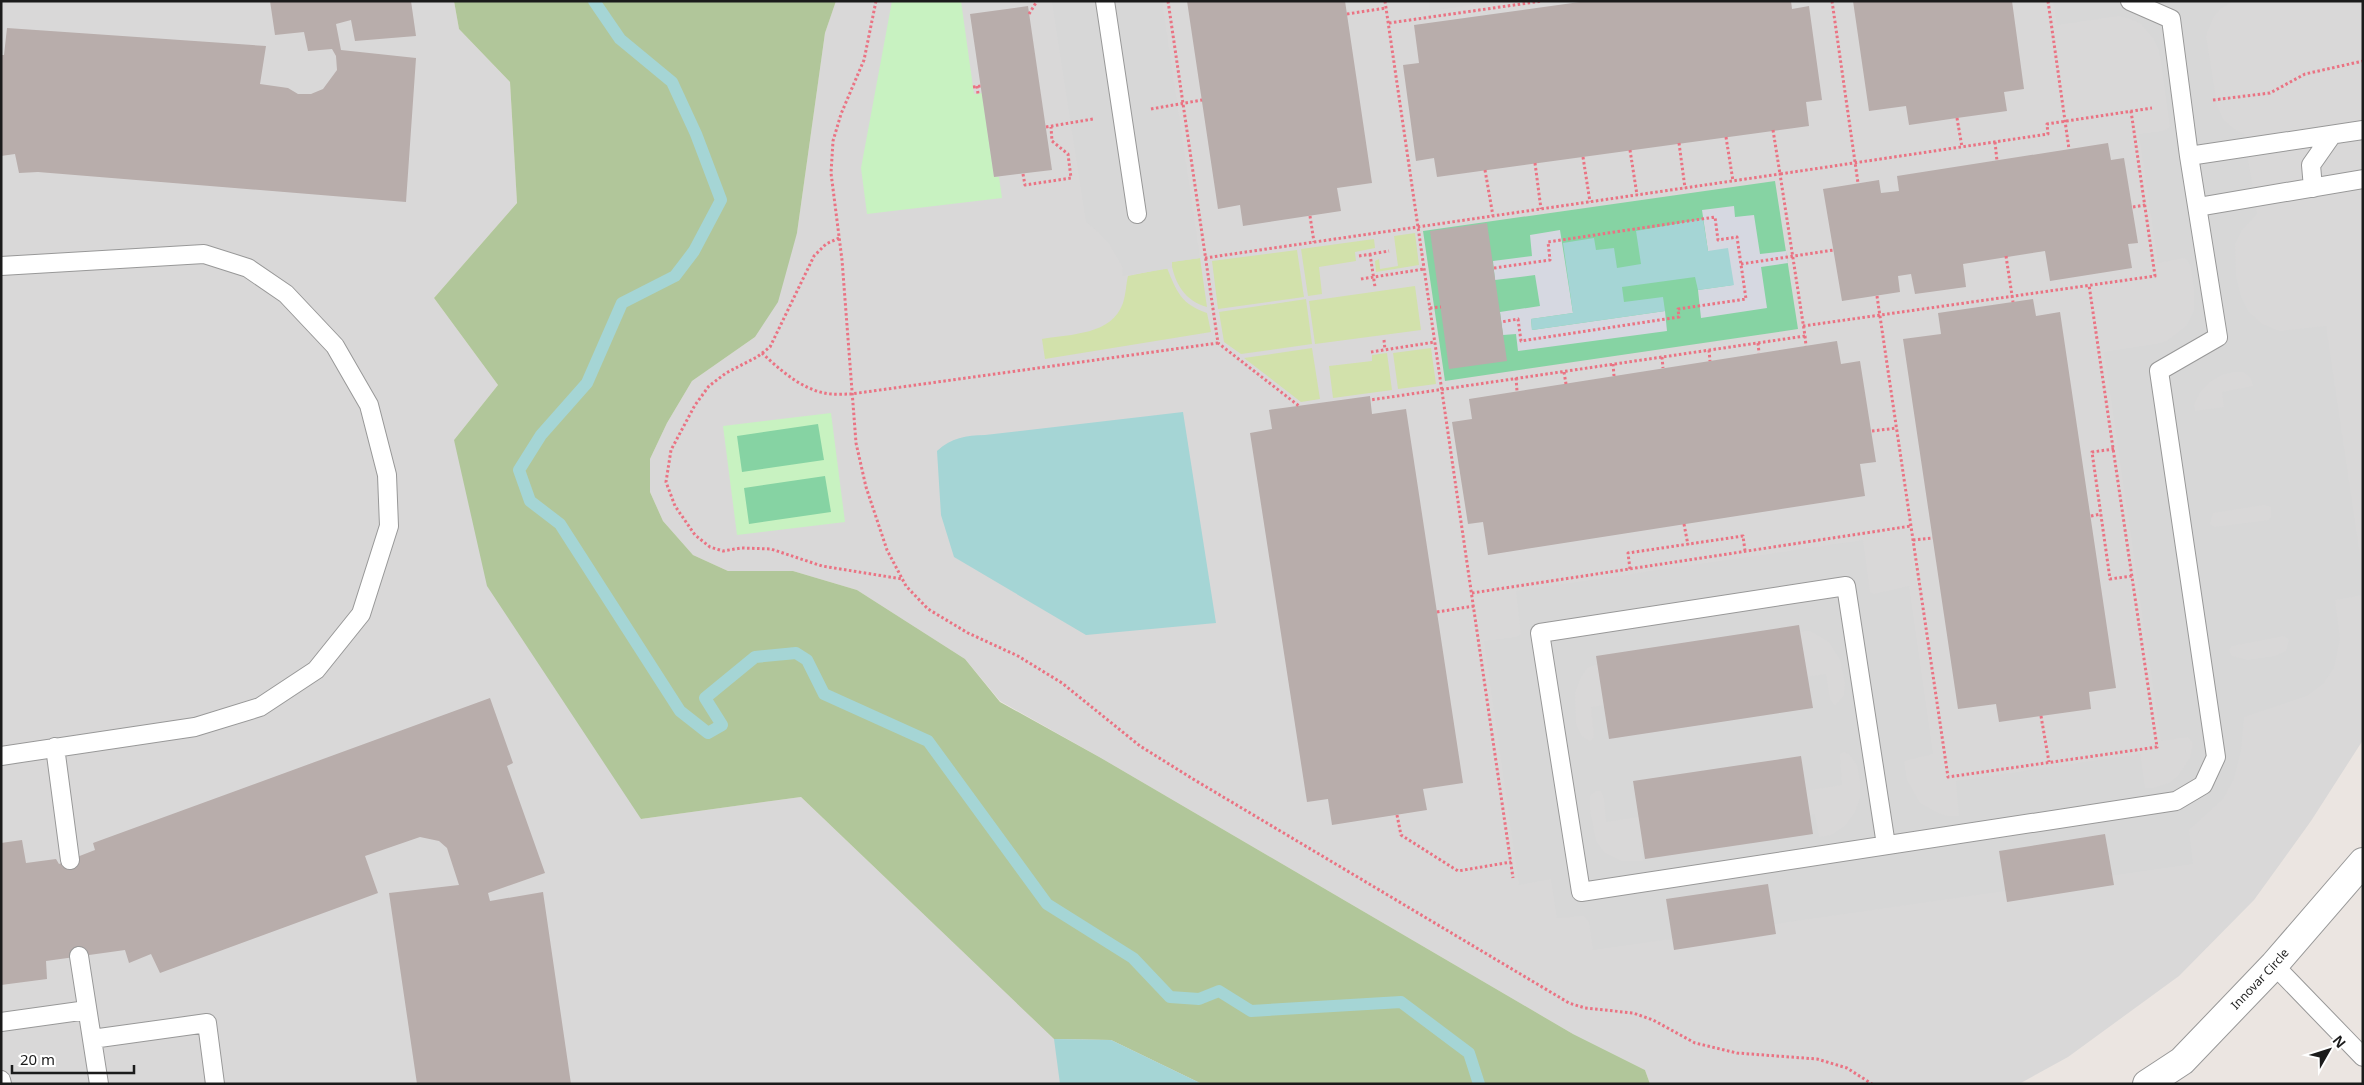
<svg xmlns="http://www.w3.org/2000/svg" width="2364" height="1085" font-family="'Noto Sans',sans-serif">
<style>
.residential{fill:#d9d8d8}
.grass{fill:#d2e1ab}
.forest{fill:#b1c69a}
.park{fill:#c8f2c1}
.pitch{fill:#86d3a3}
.parking{fill:#d7d7d7;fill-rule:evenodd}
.plaza{fill:#d6d8e1}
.water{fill:#a5d5d5}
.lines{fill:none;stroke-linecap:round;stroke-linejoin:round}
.stream{stroke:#a5d5d5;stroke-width:12}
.building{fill:#b8adab}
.lane-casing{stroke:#989898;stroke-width:20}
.street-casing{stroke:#989898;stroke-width:30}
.path{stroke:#ea7383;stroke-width:3;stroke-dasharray:2.5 2.5;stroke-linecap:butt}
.lane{stroke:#fff;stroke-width:18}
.street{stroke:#fff;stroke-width:28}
.labels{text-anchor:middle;stroke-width:4;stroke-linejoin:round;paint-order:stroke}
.street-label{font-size:12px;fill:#1b1b1b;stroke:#fff}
</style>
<rect width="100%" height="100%" fill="#ebe5e1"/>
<path class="residential" d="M1 1H454L459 29 510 82 517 203 434 298 498 385 454 440 641 819 801 797 1054 1039 1111 1040 1202 1084H1Z
M836 1H2363V740L2311 821 2254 900 2179 976 2068 1057 2019 1084H1650L1645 1070 1573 1034 1101 758 1000 701 965 659 857 590 793 571H728L693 555 663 521 650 492V459L667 423 692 381 755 337 797 233 825 33Z"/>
<path class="grass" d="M1415 233 1419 265 1376 272 1375 261 1379 259 1380 269 1398 266 1394 236Z
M1374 239 1375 248 1355 252 1356 261 1319 267 1322 294 1308 296 1301 249Z
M1297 250 1304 297 1218 309 1212 261Z
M1200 258 1207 307C1185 301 1175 284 1171 262Z
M1167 268C1177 292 1181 304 1207 313L1211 332 1045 359 1042 339C1071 334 1112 335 1123 303 1126 294 1126 284 1128 276Z
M1415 286 1421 330 1315 344 1309 301Z
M1306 299 1312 344 1241 354 1224 342 1219 312Z
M1312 348 1320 399 1301 402 1244 358Z
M1431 348 1436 384 1398 389 1393 353Z
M1387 353 1392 390 1333 398 1329 366 1372 361V355Z"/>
<path class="forest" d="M454 1H836L825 33 797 233 778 302 755 337 692 381 667 423 650 459V492L663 521 693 555 728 571H793L857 590 965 659 1000 702 1101 758 1573 1034 1645 1070 1650 1084H1202L1111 1040 1054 1039 801 797 641 819 487 586 454 440 498 385 434 298 517 203 510 82 459 29Z"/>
<path class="park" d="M892 1H961L974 94 982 93 994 177H999L1002 198 867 214 861 168Z
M831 413 845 522 737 535 723 426Z"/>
<path class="pitch" d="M1775 181 1798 329 1445 381 1423 231Z
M818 424 824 460 742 472 737 436Z
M825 476 831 512 749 524 744 488Z"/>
<path class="parking" d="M1052 1H1162L1200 258 1172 262V268L1123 276 1122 266 1109 244 1099 233 1086 222Z
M1429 1H1497L1430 11Z
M2053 1H2233L2220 9 2213 18 2206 36 2217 105 2223 119 2234 129 2244 134 2257 214 2242 230 2235 244 2236 276 2241 296 2249 312 2262 324 2280 331 2326 326 2363 576V595L2335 600 2340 639 2334 668 2323 684 2307 696 2244 717 2241 751 2234 779 2223 799 2189 830 2193 864 1593 950 1589 922 1584 916 1557 918 1551 879 1519 885 1484 641 1516 637 1521 634 1516 591 1863 540 1870 592 1874 594 1909 586 1933 754 1904 761 1907 780 1920 803 1938 813 1947 816H1959L1956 781 2140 754 2145 788H2154L2169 783 2178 776 2190 758 2193 743 2188 737 2161 741 2104 352 2156 344 2167 341 2186 326 2194 310V289L2191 268 2187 260 2184 258 2158 263 2139 134 2163 131 2169 128 2170 125 2159 50 2153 38 2146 30 2140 23 2130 19 2118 16 2057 25ZM2234 372H2243L2247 375 2251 379 2253 386 2222 392 2224 407 2195 411 2194 404 2201 391 2210 382 2222 375ZM2264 505 2271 507V517L2269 520 2215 527 2210 524 2213 513ZM1806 631H1810L1829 642 1840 660 1845 683 1844 695 1835 706 1830 699 1826 674 1591 707 1594 737 1592 740 1589 741 1582 736 1576 724 1575 693 1581 677 1587 668 1595 665ZM2284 636 2289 640 2286 651 2275 656 2247 660 2232 656 2229 650 2232 646ZM1844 752 1849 754 1857 765 1860 781V798L1855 812 1845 826 1831 835 1819 837 1815 814 1640 843 1643 861H1622L1604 852 1596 841 1590 810V796L1596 791H1601L1604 799 1606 822 1842 785 1840 757V754Z"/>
<path class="plaza" d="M1734 206 1735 217 1754 215 1760 254 1786 251 1788 263 1761 267 1767 308 1701 318 1698 290 1733 285 1708 251 1702 210Z
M1560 230 1573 313 1531 319 1532 330 1665 311 1667 331 1518 351 1516 334 1503 335 1500 312 1540 306 1535 275 1495 280 1493 261 1532 256 1530 235Z"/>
<path class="water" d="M1703 219 1708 251 1728 248 1734 285 1698 290 1695 277 1622 287 1624 302 1663 297 1665 311 1532 330 1531 319 1573 313 1563 243 1594 238 1596 250 1614 248 1617 268 1641 264 1636 231Z
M1183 412 1216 623 1086 635 954 557 941 515 937 451C951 438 966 435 985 435Z
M1054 1039 1111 1040 1202 1084H1060Z"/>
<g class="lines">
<path class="stream" d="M594 1 620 39 672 82 696 134 721 200 694 251 675 276 622 303 587 383 541 435 519 470 530 501 560 524 680 711 708 733 722 725 705 698 755 657 796 653 807 660 824 694 928 741 1047 904 1133 958 1170 997 1199 999 1219 991 1251 1011 1401 1002 1469 1053 1479 1084"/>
</g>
<path class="building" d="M270 1H411L416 36 355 41 351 20 336 24 341 50 416 58 406 202 38 172 19 173 15 154 1 156V55H4L7 28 266 46 260 84 288 88 298 94H311L323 89 337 70 336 56 332 49 308 51 304 32 275 35Z
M1187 1H1345L1372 183 1337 188 1341 211 1243 226 1240 205 1218 209Z
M1587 1H1791L1792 9 1809 6 1822 100 1806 102 1809 126 1437 177 1434 158 1416 161 1403 65 1419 63 1414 25Z
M1853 1H2012L2024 89 2004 92 2007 111 1957 118 1909 125 1906 106 1869 111Z
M1028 6 1052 170 994 177 970 14Z
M2108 143 2111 160 2124 158 2138 243 2128 244 2132 268 2050 281 2045 251 1963 264 1966 287 1915 294 1911 274 1898 276 1900 292 1842 301 1823 189 1879 180 1881 193 1899 191 1897 176Z
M1487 223 1507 361 1449 369 1430 231Z
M2033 299 2036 316 2060 312 2116 688 2089 692 2091 709 1999 722 1996 704 1958 709 1903 339 1941 334 1938 313Z
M1837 341 1841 364 1860 361 1876 462 1860 464 1865 496 1488 555 1483 522 1468 524 1452 422 1472 419 1469 399Z
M1370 396 1372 414 1406 409 1463 783 1423 789 1427 810 1332 825 1328 799 1307 802 1250 433 1272 429 1269 410Z
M1799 625 1813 708 1609 739 1596 656Z
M490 698 513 763 507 766 545 873 488 893 490 901 543 892 571 1084H417L389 893 459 885 447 848 439 841 420 837 365 856 378 893 160 973 151 954 129 963 125 950 46 961 47 979 1 985V843L22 840 26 863 56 859 59 864 95 850 93 843Z
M1801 756 1813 834 1645 859 1633 781Z
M2105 834 2114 885 2007 902 1999 851Z
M1768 884 1776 934 1674 950 1666 899Z"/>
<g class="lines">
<defs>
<path id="lane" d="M1105 1 1137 214
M2189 156 2363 130
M2313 188 2311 165 2332 135
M2198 207 2363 179
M1 266 204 254 248 268 286 294 335 346 369 405 387 475 389 526 361 614 316 670 260 707 195 727 1 756
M55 747 70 860
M1886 845 1846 586 1540 633 1581 892 2176 801 2203 785 2216 757 2159 371 2218 337 2189 156 2171 19 2130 1
M79 956 99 1084
M2274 965 2363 1057
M1 1022 87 1010
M92 1039 207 1023 215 1084
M1 1080 2 1084"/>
<g id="street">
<path id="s1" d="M2147 1084 2182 1061 2274 965 2363 862"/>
</g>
</defs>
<use href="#lane" class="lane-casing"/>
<use href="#street" class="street-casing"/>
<path class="path" d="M876 1 864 60 841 114 833 141 831 173 842 260 856 443 866 487 887 550 906 586 928 609 968 633 1018 656 1062 683 1140 746 1193 779 1569 1003 1585 1008 1633 1013 1653 1020 1695 1043 1737 1053 1817 1059 1847 1068 1872 1084
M1168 1 1218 343 1299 406
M1385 1 1513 878
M1832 1 1858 183
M2048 1 2069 149
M1029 14 1037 1
M1347 14 1386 8
M1389 23 1542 1
M977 86 978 94
M973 87 981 86
M2213 100 2270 93 2305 74 2363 61
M1151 109 1202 100
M1957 118 1962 147
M1046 127 1093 119
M1773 130 1780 174 2048 134 2047 124 2152 108
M1726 137 1733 181
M1995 142 1997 161
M1679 143 1685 188
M1630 150 1637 195
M1583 157 1590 202
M1535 163 1541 209
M1485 170 1493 216
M1023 174 1025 185 1071 178 1068 154 1052 141 1051 127
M2133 207 2145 205
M1310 216 1314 242
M839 238 826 244 814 256 770 347 757 357 726 373 709 386 695 405 671 450 666 482 675 506 695 535 710 547 723 551 741 548 771 549 822 566 902 579
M1370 254 1375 287
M1359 256 1389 251
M2006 256 2013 302
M1205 258 1780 174 1805 336 1370 400
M1741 264 1834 250
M1494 268 1550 260 1548 242 1715 217 1718 240 1737 237 1746 299 1678 309 1679 317 1521 341 1518 319 1501 322
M1361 279 1424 269
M1877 296 1948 777 2157 747 2089 285
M1430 308 1441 307
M1803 326 2155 276 2131 111
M1805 336 1806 346
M1384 340 1385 350
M1758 343 1759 353
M1709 350 1710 361
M1371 352 1435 342
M762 353C779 369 800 388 824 393 832 395 843 394 851 394L1218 343
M1662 357 1663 368
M1613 364 1614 376
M1564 372 1566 384
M1516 378 1517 391
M1872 431 1897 428
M2114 449 2092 452 2110 579 2132 576
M2091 516 2101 514
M1684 524 1688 545
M1913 540 1933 538
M1630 569 1628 553 1743 536 1745 551
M1472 593 1911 526
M1437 612 1474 606
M2041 716 2049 762
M1397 815 1401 835 1458 871 1511 862"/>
<use href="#lane" class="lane"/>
<use href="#street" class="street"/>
</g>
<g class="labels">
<g class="street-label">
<text dy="4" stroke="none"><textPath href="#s1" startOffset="155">Innovar Circle</textPath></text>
</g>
</g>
<rect width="2364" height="1085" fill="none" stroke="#1b1b1b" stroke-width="5"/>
<g transform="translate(2329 1050) rotate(51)" stroke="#ffffff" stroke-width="4" paint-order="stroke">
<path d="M0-4L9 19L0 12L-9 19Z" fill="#1b1b1b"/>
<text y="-8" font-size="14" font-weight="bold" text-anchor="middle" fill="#1b1b1b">N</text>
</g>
<path d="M12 1065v8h122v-8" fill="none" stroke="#1b1b1b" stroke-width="2.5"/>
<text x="20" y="1065" font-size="15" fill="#1b1b1b" stroke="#ffffff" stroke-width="4" paint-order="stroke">20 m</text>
</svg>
